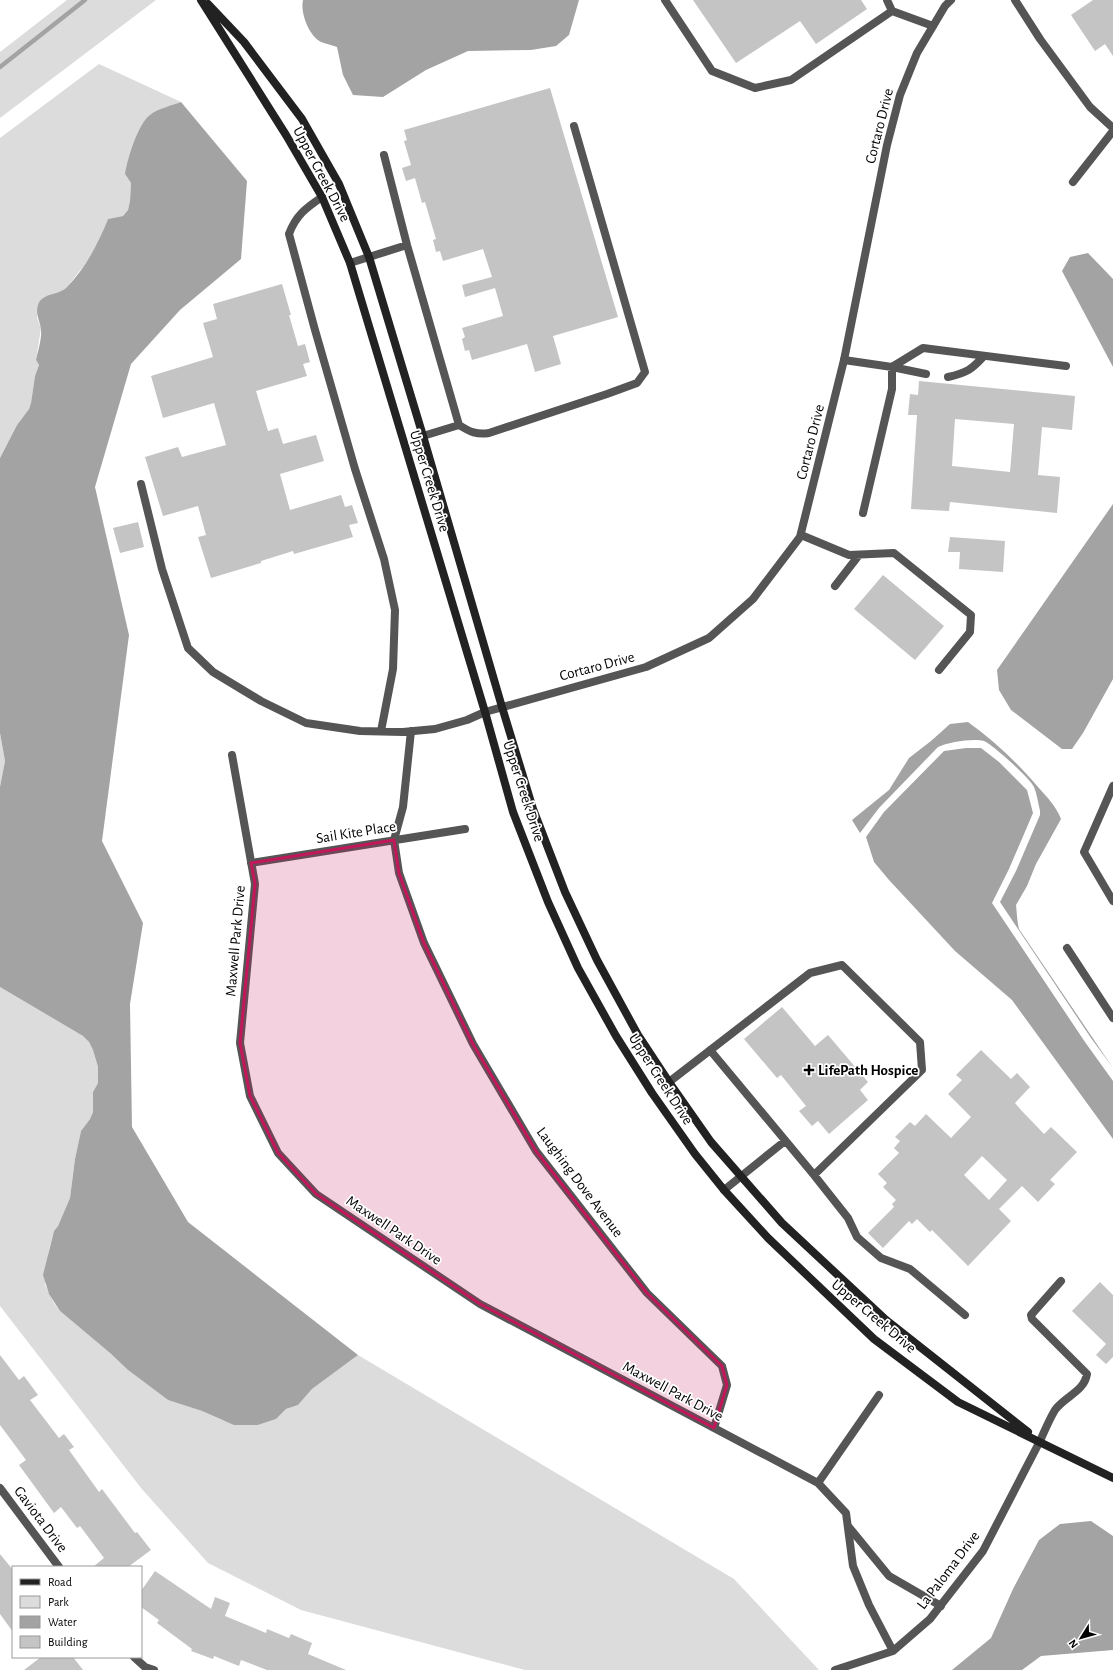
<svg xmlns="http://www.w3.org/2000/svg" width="1113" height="1670" font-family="'Alegreya Sans',sans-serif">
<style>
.green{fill:#dcdcdc}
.water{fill:#a3a3a3}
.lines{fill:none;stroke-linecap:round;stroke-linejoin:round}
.stream{stroke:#a3a3a3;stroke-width:4.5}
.building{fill:#c4c4c4;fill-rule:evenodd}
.lane{stroke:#555;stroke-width:8}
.street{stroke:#555;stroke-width:8}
.secondary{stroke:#222;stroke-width:8}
.marked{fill:#c2185b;fill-opacity:0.2;stroke:#c2185b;stroke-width:3;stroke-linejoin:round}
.poi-dot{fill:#000;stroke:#fff;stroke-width:1.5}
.labels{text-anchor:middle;stroke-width:3.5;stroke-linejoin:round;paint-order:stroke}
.street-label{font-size:15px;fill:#000;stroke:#fff}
.poi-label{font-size:15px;font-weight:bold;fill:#000;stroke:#fff;text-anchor:start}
</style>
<rect width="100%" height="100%" fill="#fff"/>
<path class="green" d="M67 0H156L0 118V52Z
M99 64 181 102C172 106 158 109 150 115 138 123 127 160 125 174L131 183 130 201 128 210 123 216 108 219 98 243 86 263 67 287 61 292 54 293 38 306 37 318 41 328 36 360 39 365 35 376 31 403 29 409 17 425 0 458V138Z
M0 733 5 761 0 787Z
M0 987 83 1036 89 1042 93 1050 98 1067V1083L93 1092V1112L90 1119 81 1131 75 1159 70 1198 58 1226 54 1231 49 1249 45 1285 54 1303 60 1311 110 1353 128 1370 168 1400 202 1411 222 1420 258 1425 276 1419 286 1409 298 1405 312 1389 358 1355 734 1579 819 1670H525L301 1610 208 1563 141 1488 0 1306Z"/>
<path class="water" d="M303 0H579L569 35 556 46 531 50 468 51 426 70 383 97 353 95 343 75 337 47C332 45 326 44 321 42 309 36 300 13 303 0Z
M181 102 247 181 241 259 180 310 131 364 95 487 129 635 102 841 143 923 130 1004 132 1127 188 1222 358 1355 312 1389 298 1405 286 1409 276 1419 258 1425H234L202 1411 168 1400 128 1370 110 1353 60 1311 49 1294 43 1275 54 1231 58 1226 70 1198 75 1159 81 1131 90 1119 93 1112V1092L98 1083V1067L93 1050 89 1042 83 1036 0 987V787L5 761 0 733V458L17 425 29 409 31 403 35 376 39 365 36 360C38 350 42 339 41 329 40 321 35 314 38 305 42 293 58 295 66 288 85 269 98 244 108 219L123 216 128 210 130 201 131 183 125 174C127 160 138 123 150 115 157 109 173 105 181 102Z
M1088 253 1113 279V367L1062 271 1070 257Z
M1113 504V679L1083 733 1072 749H1062L1011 710 999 690 997 670Z
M968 722C994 741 1017 762 1038 787 1047 797 1056 806 1061 819L1036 864 1027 886 1016 905C1017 913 1017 922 1019 929L1113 1068 1091 1038 1000 902 1016 871 1040 815V811C1038 803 1037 794 1034 787 1031 779 992 744 984 741 974 738 948 742 938 747L879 808 860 833 852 820 889 790 909 758 931 741 950 724Z
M966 748H981L999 762 1027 790 1033 813 1009 869 992 903 1085 1042 1113 1081V1139L1012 1000 955 951 889 880 874 862 866 837 884 812 944 751Z
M1091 1521 1113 1536V1650L1041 1656 1022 1670H952L991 1638 1013 1589 1039 1540 1060 1524Z"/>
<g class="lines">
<path class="stream" d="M0 67 85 0"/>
</g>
<path class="building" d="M693 0H861L867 9 816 44 800 21 736 63Z
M1093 0H1113V56L1105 44 1095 51 1071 15Z
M550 88 618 317 553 336 561 364 535 372 527 344 472 360 469 350 465 351 462 339 465 337 462 328 503 316 495 288 465 297 462 285 492 277 483 249 443 261 440 251 436 252 433 240 436 239 425 202 422 203 415 178 406 181 402 168 411 165 404 141 407 140 404 130Z
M282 284 291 315H289L298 346 305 344 310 362 303 364 307 376 256 391 268 431 278 428 283 444 316 435 324 461 280 474 290 510 341 495 345 507 352 505 358 523 349 525 353 537 294 554 293 551 261 561V563L211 578 198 537 206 535 198 506 163 516 145 457 178 447 182 457 226 445 214 403 163 418 151 376 213 357 203 323 217 319 213 304Z
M919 381 1075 396 1072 430 1042 427 1038 475 1060 477 1057 513 950 502 949 511 911 509 917 415H908L910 394 918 395ZM955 419 1014 424 1010 472 952 466Z
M138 522 144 547 120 553 113 528Z
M950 537 1005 541 1003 572 959 569 960 552H948Z
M883 575 944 626 915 660 854 609Z
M782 1007 815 1046 828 1035 868 1082 860 1090 868 1100 829 1134 818 1121 812 1126 799 1111 806 1106 781 1075 777 1078 744 1039Z
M981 1050 1011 1079 1017 1073 1030 1087 1015 1103 1021 1110 1044 1134 1051 1127 1077 1152 1050 1180 1055 1184 1038 1202 1022 1186 999 1209 1011 1221 968 1266 932 1230 930 1232 917 1219 912 1224 909 1221 883 1248 868 1233 894 1207 892 1204 896 1200 883 1187 887 1183 878 1174 899 1153 894 1148 900 1141 895 1137 910 1122 915 1126 926 1114 951 1138 971 1117 948 1094 962 1080 956 1075ZM982 1156 1007 1180 989 1200 964 1175Z
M1100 1282 1113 1295V1357L1106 1364 1096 1355 1106 1344 1072 1311Z
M0 1355 19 1380 24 1376 38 1395 30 1400 59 1438 64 1434 74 1447 69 1450 99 1492 102 1489 135 1533 137 1532 151 1550 128 1567H93L104 1558 80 1526 77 1528 61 1507 54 1513 19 1465 26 1460 0 1425Z
M0 1554 13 1570V1632L0 1614Z
M155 1571 211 1609 215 1597 230 1603 225 1616 266 1633 267 1629 289 1638 291 1634 312 1643 308 1654 346 1670H267L241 1660 239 1666 214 1656 213 1659 191 1651 192 1649 157 1623 159 1620 141 1607V1591Z
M41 1657H73L83 1670H24Z"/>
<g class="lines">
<path class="lane" d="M665 0 712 71 755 88 791 80 892 11 933 26
M887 0 892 11
M1015 0 1040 39 1090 107 1113 128
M384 155 407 245 459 425 423 436
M1073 182 1113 131
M322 197C306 208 296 215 289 234L315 330 355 469 384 559 395 610 393 669 381 731
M350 263 407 245
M844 360 892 367 923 348 1066 366
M948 377C967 373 972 369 984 356
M459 425C470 432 477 435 489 433L607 394 637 383 645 372 574 126
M141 484 162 569 188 648 213 672 261 701 306 723 360 731 403 732 435 729 467 720 485 712
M863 513 892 389V367L926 374
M801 535 849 555 894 553 971 615 970 632 939 670
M835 586 859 555
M1113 786 1084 852 1113 901
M394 840 403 807 411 731
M1067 948 1113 1018
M669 1082 810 973 842 965 920 1042 922 1070 814 1175 710 1050
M814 1175 848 1218 857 1237 881 1258 910 1269 965 1315
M724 1190 785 1141
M1040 1441C1045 1430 1049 1420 1055 1410 1065 1396 1084 1392 1087 1374L1032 1319 1031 1315 1061 1281"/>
<path class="street" d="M485 712 646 667 709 638 753 599 800 537 844 360 887 145 900 95 917 53 945 6 951 0
M232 755 255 884 240 1043 250 1096 278 1153 316 1194 480 1304 818 1483 846 1513 853 1566 869 1605 893 1651
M394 840 399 873 424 943 473 1044 536 1151 647 1293 722 1366 727 1385 714 1428
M251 863 465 829
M818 1483 879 1395
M0 1488 59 1567
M848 1526 889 1576 941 1606
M134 1657 145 1667 154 1670
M835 1670 893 1651 930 1619 983 1551 1040 1441"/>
<path class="secondary" d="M201 0 286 135 322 197 350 263 485 712 513 812 548 902 578 968 616 1036 652 1093 695 1154 724 1190 768 1238 874 1339 958 1402 1113 1478
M208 4 244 42 302 119 339 184 369 257 423 436 502 707 533 809 565 892 597 960 638 1035 669 1082 711 1142 782 1223 886 1320 1028 1432"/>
</g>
<path class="marked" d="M394 840 399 873 424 943 473 1044 536 1151 647 1293 722 1366 727 1385 714 1428 480 1304 316 1194 278 1153 250 1096 240 1043 255 884 251 863Z"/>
<path class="poi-dot" d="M807 1064h4v4h4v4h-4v4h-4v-4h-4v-4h4z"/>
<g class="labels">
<g class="street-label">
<text transform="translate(879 126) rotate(-76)" y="5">Cortaro Drive</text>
<text transform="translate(322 174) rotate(62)" y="5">Upper Creek Drive</text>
<text transform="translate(810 442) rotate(-76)" y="5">Cortaro Drive</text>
<text transform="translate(430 481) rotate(73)" y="5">Upper Creek Drive</text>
<text transform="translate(597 666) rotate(-15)" y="5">Cortaro Drive</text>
<text transform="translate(524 791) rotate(72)" y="5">Upper Creek Drive</text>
<text transform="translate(356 832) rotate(-9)" y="5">Sail Kite Place</text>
<text transform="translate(235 941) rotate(-85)" y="5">Maxwell Park Drive</text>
<text transform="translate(661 1079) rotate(57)" y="5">Upper Creek Drive</text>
<text transform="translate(580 1182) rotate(53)" y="5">Laughing Dove Avenue</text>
<text transform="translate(394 1230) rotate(34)" y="5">Maxwell Park Drive</text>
<text transform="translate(874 1316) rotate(40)" y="5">Upper Creek Drive</text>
<text transform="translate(673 1391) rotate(28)" y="5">Maxwell Park Drive</text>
<text transform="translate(41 1519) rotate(53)" y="5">Gaviota Drive</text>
<text transform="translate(948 1570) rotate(-53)" y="5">La Paloma Drive</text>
</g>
<g class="poi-label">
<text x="818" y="1075">LifePath Hospice</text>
</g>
</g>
<rect x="12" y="1566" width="130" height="92" fill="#ffffff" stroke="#999999"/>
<rect x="20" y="1579" width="20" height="6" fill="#222222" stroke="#999999"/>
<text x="48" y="1586" font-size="12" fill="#000000">Road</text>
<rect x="20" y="1596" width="20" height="12" fill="#dcdcdc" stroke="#999999"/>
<text x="48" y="1606" font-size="12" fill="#000000">Park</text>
<rect x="20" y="1616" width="20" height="12" fill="#a3a3a3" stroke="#999999"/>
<text x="48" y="1626" font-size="12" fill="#000000">Water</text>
<rect x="20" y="1636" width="20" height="12" fill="#c4c4c4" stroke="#999999"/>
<text x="48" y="1646" font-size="12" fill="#000000">Building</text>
<g transform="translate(1081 1638) rotate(233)" stroke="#ffffff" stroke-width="3" paint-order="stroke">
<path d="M0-3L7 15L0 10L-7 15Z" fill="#000000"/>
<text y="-6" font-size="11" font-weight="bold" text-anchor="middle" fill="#000000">N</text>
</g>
</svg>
